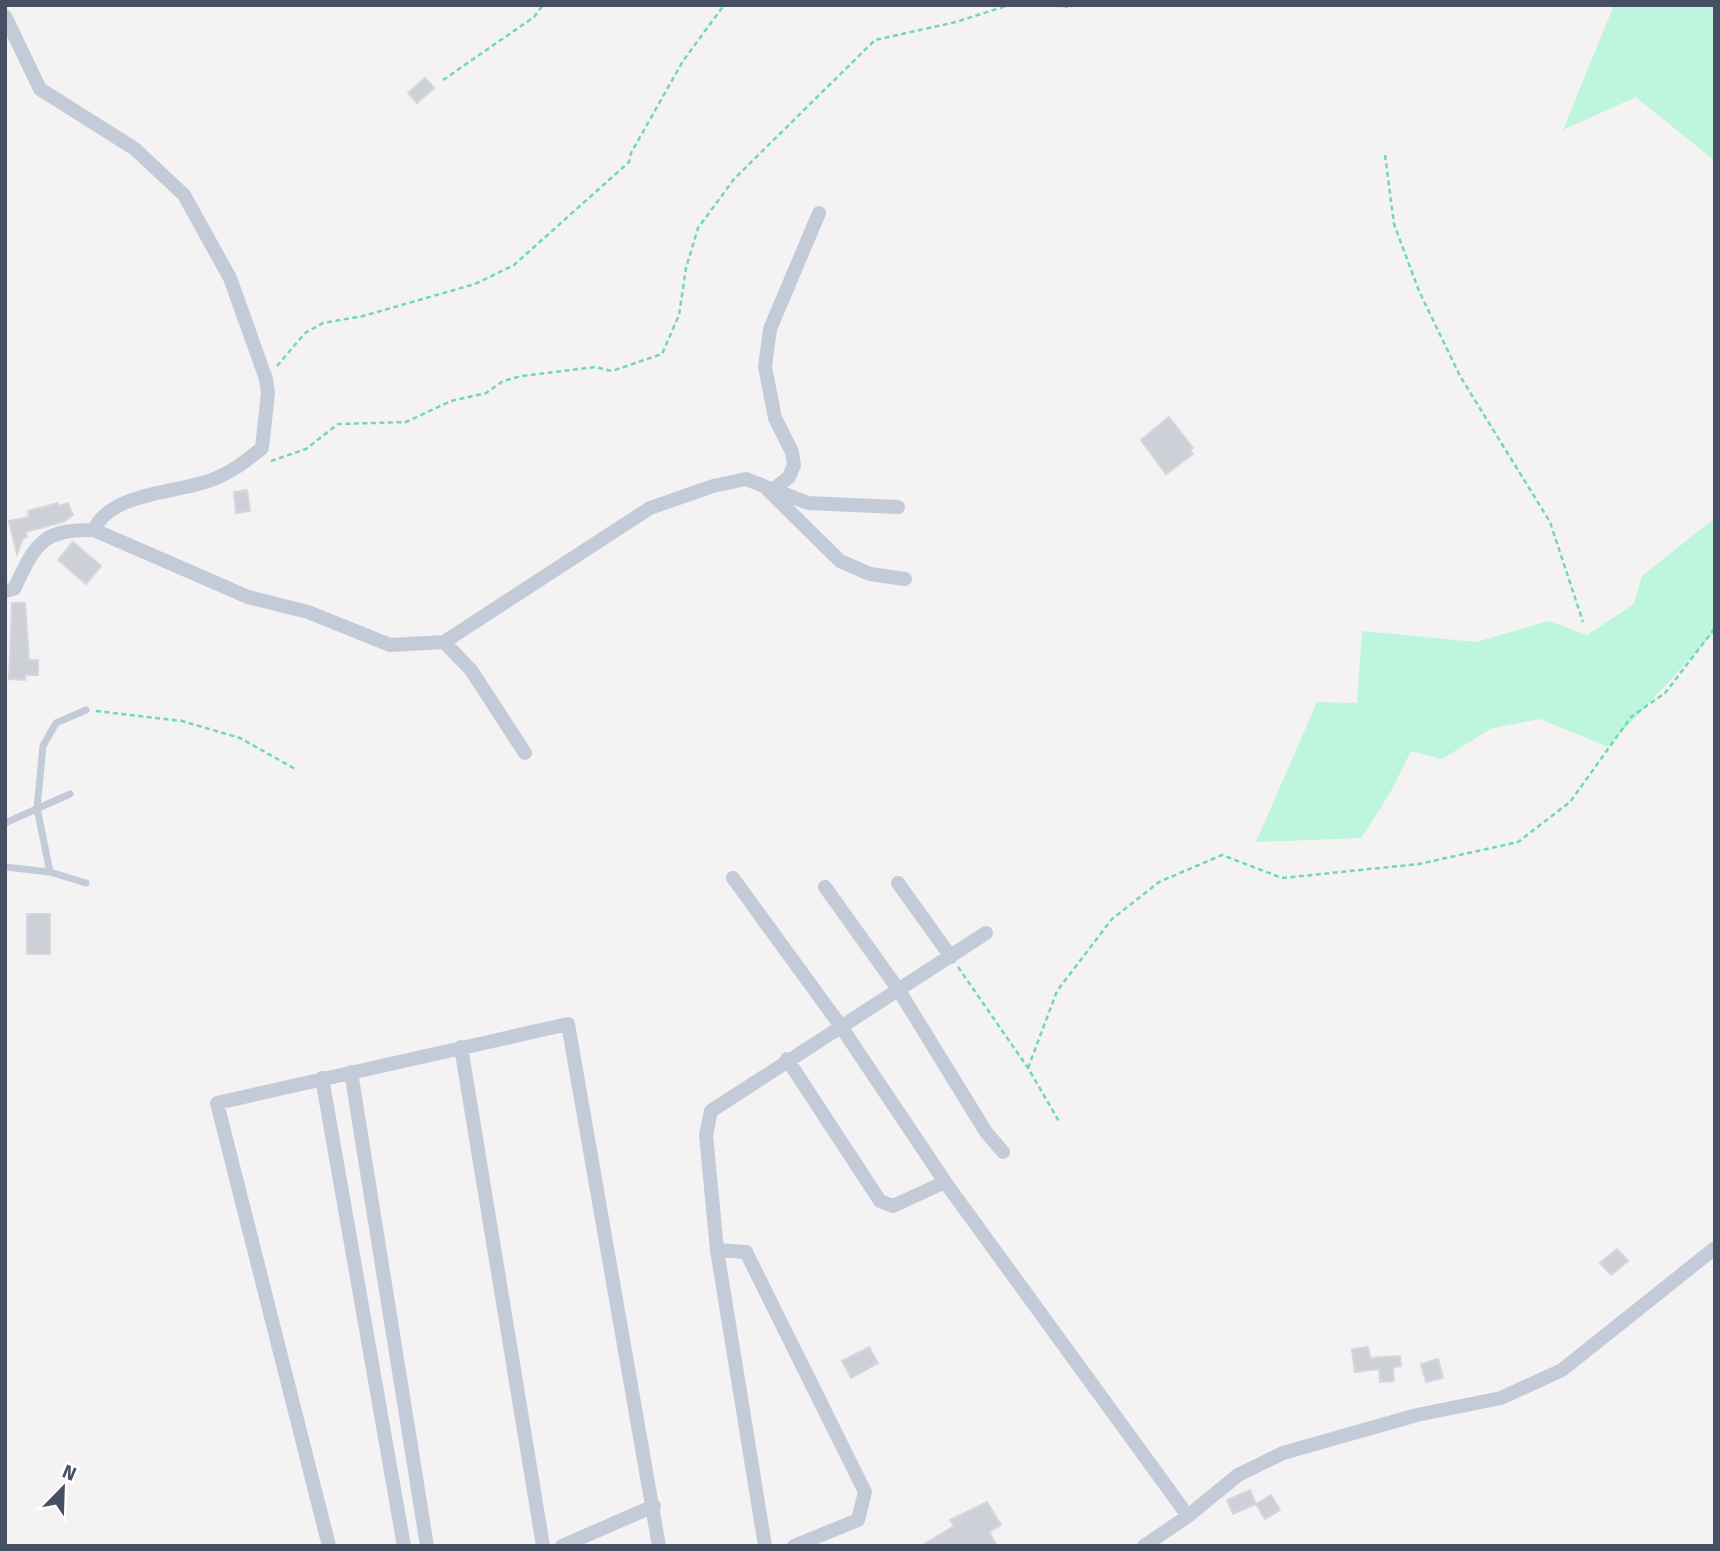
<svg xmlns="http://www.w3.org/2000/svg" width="1720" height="1551" font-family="'Fira Sans',sans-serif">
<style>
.green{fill:#bdf5dd}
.building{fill:#ced0d8;stroke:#d5d6de;stroke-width:2}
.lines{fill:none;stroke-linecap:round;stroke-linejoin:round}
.path{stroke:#70d8b8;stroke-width:2.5;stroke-dasharray:5 3.5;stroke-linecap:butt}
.lane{stroke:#c4cbd8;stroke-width:7}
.street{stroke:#c4cbd8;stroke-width:14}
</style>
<rect width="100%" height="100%" fill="#f4f2f2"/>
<path class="green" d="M1614 5H1715V161L1636 97 1563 130Z
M1715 518V632L1608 747 1540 719 1492 728 1442 759 1411 751 1390 793 1361 838 1256 842 1317 702 1357 703 1362 631 1476 642 1549 621 1587 635 1634 604 1642 576Z"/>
<path class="building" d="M425 78 434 88 417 103 408 93Z
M1169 417 1193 448 1190 450 1193 454 1166 474 1141 440Z
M247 490 250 511 236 513 234 492Z
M58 503 59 506 68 503 73 515 65 521 26 532 27 537 23 538 17 554 9 521 29 517 28 511Z
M73 542 101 566 86 584 58 560Z
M12 603H25L29 660H38V675H25V680L9 679Z
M27 914H50V954H27Z
M1617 1249 1628 1261 1611 1275 1600 1263Z
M869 1347 878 1363 851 1378 842 1361Z
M1368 1347 1370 1358 1400 1356 1401 1366 1393 1367 1394 1381 1380 1382 1379 1369 1355 1372 1352 1349Z
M1438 1359 1443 1378 1426 1382 1421 1364Z
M1250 1490 1256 1504 1233 1514 1227 1500Z
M1271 1495 1280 1510 1265 1519 1256 1504Z
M987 1502 1001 1525 989 1532 997 1546H921L954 1526 950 1520Z"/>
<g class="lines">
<path class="path" d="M1046 5 1072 7
M443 80 534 17 543 5
M1385 155 1394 224 1419 291 1460 376 1550 522 1583 622
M277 366 305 333 323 323 363 316 475 284 514 265 629 162 631 153 683 61 724 5
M271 461 306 449 338 424 406 422 451 401 486 393 503 381 522 376 595 367 612 371 662 354 679 315 686 268 698 228 734 179 875 40 956 22 1009 5
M96 711 182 721 240 738 297 770
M958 967 1028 1068 1060 1123
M1028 1068 1057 991 1112 919 1159 882 1222 855 1282 878 1419 864 1518 842 1570 802 1631 717 1665 693 1715 628"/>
<path class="lane" d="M5 823 70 794
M5 867 50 872 86 883
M50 872 37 808 43 746 56 723 86 710"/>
<path class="street" d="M5 16 40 89 135 149 184 195 230 278 266 379 268 393 262 448C246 461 231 473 211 480 178 493 110 492 94 530
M769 488 808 503 898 507
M774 489 789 477 794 465 792 452 775 418 765 367 770 329 819 213
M5 591 14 589C35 545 41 529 94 530L248 597 308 612 390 645 444 642 650 508 713 486 746 479 764 486 840 561 870 574 905 579
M444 642 471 670 525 753
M733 878 840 1025 945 1182 1188 1516
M898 883 951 957
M825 887 898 989 986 1132 1003 1152
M461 1047 543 1546
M787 1059 880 1201 893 1206 945 1182
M351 1072 427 1546
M322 1078 404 1546
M717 1250 746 1252 865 1492 858 1520 794 1546
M329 1546 217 1103 568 1024 659 1546
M562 1546 654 1506
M765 1546 717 1250 706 1135 711 1111 986 933
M1144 1546 1188 1516 1238 1475 1283 1453 1417 1415 1501 1398 1562 1370 1715 1248"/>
</g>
<rect width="1720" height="1551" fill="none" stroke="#475062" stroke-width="14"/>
<g transform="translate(63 1488) rotate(23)" stroke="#ffffff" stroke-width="5" paint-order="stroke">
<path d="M0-5L12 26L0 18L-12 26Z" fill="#475062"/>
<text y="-10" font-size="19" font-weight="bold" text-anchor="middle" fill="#475062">N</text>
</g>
</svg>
